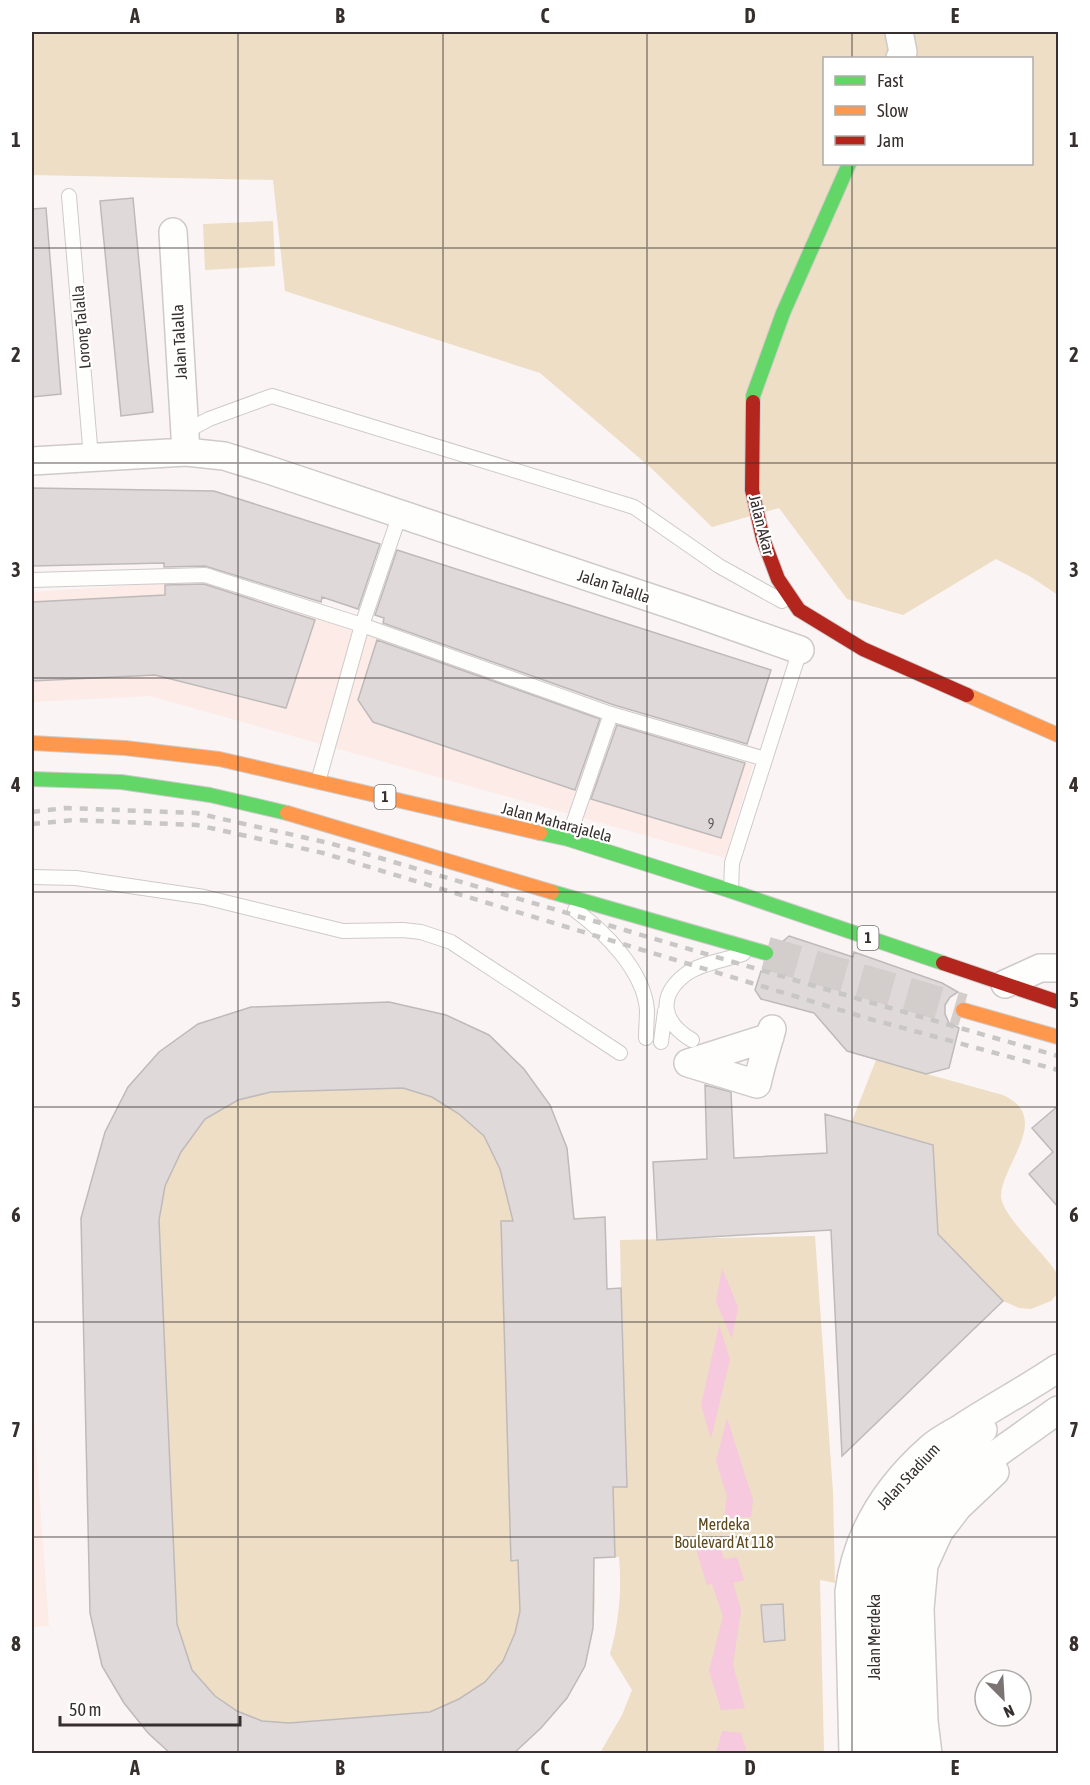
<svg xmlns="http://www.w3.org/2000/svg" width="1090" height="1785" font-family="'Asap Condensed',sans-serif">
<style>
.built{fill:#fcebe7}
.green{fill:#eddec5;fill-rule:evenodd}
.water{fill:#f6c9de}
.building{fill:#dfdad9;stroke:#bfbaba;stroke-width:1.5;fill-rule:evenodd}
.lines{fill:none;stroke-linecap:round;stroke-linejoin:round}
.highway-tunnel{stroke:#d3cdcc;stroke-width:33;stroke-dasharray:33 16;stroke-linecap:butt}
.lane-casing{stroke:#cfcac9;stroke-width:16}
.street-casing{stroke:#cfcac9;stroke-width:30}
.fast-casing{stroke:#cfcac9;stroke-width:16}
.slow-casing{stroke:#cfcac9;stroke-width:16}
.jam-casing{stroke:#cfcac9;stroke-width:16}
.lane{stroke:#fefefd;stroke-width:14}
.street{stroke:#fefefd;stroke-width:27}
.fast{stroke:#63d668;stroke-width:14}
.slow{stroke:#ff974d;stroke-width:14}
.jam{stroke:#b3261e;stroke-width:14}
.rail{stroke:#c9c6c6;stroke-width:4.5;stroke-dasharray:8 8;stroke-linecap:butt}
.grid{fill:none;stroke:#362f2d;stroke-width:1.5;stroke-opacity:0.55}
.labels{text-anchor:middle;stroke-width:4.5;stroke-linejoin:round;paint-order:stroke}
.number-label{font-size:14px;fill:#605a58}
.shield{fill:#fff;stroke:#726d6c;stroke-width:1.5}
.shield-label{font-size:15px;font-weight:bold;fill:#362f2d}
.street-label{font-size:16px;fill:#362f2d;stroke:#fff}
.park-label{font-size:16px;fill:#5d481c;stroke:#fff}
.neatline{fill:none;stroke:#362f2d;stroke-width:2}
.grid-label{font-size:20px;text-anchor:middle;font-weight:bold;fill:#362f2d}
</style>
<rect width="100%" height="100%" fill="#faf5f4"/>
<path class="built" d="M206 580 753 765 725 858 150 696 32 702V592Z
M32 1393 49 1626 32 1627Z"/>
<path class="green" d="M32 32H1058V595L1031 577 996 559 903 615 847 599 779 508 712 527 650 467 540 373 285 291 273 180 32 175ZM824 58H1032V164H824Z
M273 221 275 266 205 270 203 224Z
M389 1002 446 1015 489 1035 524 1069 550 1105 567 1148 574 1218 605 1217 607 1289 621 1288 620 1240 815 1236 833 1492 835 1583 820 1580 824 1753H600L622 1715 632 1690 610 1654C619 1623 622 1589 619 1557L594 1558C594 1581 596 1605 593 1628 586 1685 553 1717 513 1753H171L148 1733 124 1704 102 1666 90 1613 81 1218 105 1132 198 1024 251 1007Z
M876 1060 1003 1095C1053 1118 1002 1163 1001 1196 1001 1216 1047 1255 1057 1274 1060 1280 1058 1287 1058 1293L1051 1301 1031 1309 1019 1308 1003 1301 938 1234 933 1145 852 1121Z"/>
<path class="water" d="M722 1268 738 1307 732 1339 716 1302Z
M719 1325 730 1359 711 1439 701 1405Z
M727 1418 753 1500 751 1517 724 1518 727 1496 716 1461Z
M719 1542 724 1559 737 1557 744 1580 733 1583 741 1610 733 1665 745 1708 721 1710 709 1671 723 1616 712 1584 707 1585 695 1546Z
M722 1731 741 1733 747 1753H716Z"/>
<path class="building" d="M133 198 153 412 121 416 100 201Z
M46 208 61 394 32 397V209Z
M32 488 214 491 380 544 358 609 322 597 321 602 205 566 164 567V563L32 566Z
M397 550 771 670 747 744 614 705 383 623 384 618 375 615Z
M204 584 315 620 286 708 155 675 32 681V602L165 595V585Z
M377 640 600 719 575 790 373 722 358 700Z
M617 725 745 763 721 838 591 799Z
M789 936 853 957 854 952 942 983 958 992 950 997 945 1005V1014L949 1023 959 1028 949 1068 926 1074 847 1051 814 1013 761 999 755 990 761 971H771L779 966 784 958V949L781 943Z
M389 1002 446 1015 489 1035 524 1069 550 1105 567 1148 574 1219 605 1217 607 1289 621 1288 627 1487H613L615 1557 594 1558 593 1628 585 1666 567 1698 541 1728 513 1754H171L148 1733 124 1703 102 1666 90 1613 81 1218 105 1132 128 1087 159 1052 198 1024 251 1007ZM403 1088 432 1097 459 1114 484 1136 500 1169 513 1221H501L511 1561 518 1560 520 1611 515 1633 503 1661 485 1682 459 1699 430 1712 289 1723 262 1721 237 1711 215 1696 192 1670 177 1624 159 1220 165 1186 181 1152 205 1119 238 1100 271 1092Z
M705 1085 731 1092 734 1158 827 1153 825 1114 933 1145 938 1234 1003 1301 842 1456 831 1230 657 1240 653 1162 707 1159Z
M1059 1105V1208L1029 1174 1053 1152 1032 1128Z
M783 1604 785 1640 764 1642 761 1605Z"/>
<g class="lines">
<path class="highway-tunnel" d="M766 953 963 1010"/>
<defs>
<path id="lane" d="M69 196 91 458
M185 432 209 419 272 396 634 507 719 566 782 601
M32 580 205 575 362 625 611 714 765 759
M318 782 362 625 400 514
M568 839 611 714
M32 877 76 878 204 897 343 931 403 930 421 932 451 942 620 1053
M731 891 732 863 800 650
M575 910C605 932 644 971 647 1010 647 1019 646 1029 646 1038
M692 1040C663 1023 656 997 686 974 701 963 726 960 743 954
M661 1042 665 1011"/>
<path id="street" d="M899 32 903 52 900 58
M186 452 224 456 269 470 681 608 800 650
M32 461 186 452 173 232
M1005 984 1040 968H1058
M770 1037 688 1063 757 1084C761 1065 767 1047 772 1029
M853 1754 849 1592C856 1534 886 1487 930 1448 939 1440 951 1434 961 1428 993 1407 1027 1389 1058 1368
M877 1754 872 1594 883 1540 902 1507 931 1475 983 1430
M904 1754 901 1742 897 1598 903 1560 919 1523 950 1487 1058 1410
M928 1754 924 1721 920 1609 924 1565 939 1532 958 1507 995 1472"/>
<path id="fast" d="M753 402V396L783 313 849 164
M32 779 121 782 210 795 287 813
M540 833 568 839 731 891 943 963
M552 892 766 953"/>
<path id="slow" d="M967 695 1058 735
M32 743 125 748 219 759 540 833
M287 813 552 892
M963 1010 1058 1037"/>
<path id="jam" d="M753 402 752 490 763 539 778 579 799 610 863 649 967 695
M943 963 1058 1002"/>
</defs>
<use href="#lane" class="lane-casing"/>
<use href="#street" class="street-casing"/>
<use href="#fast" class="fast-casing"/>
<use href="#slow" class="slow-casing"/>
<use href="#jam" class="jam-casing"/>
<use href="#lane" class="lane"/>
<use href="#street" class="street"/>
<use href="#fast" class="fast"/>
<use href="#slow" class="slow"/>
<use href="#jam" class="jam"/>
<path class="rail" d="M32 812 65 808 196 813 329 843 876 1004 1058 1056
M32 824 73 820 197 825 323 853 870 1019 1058 1070"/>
</g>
<path class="grid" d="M238 32V1754M443 32V1754M647 32V1754M852 32V58M852 164V1754M32 248H1058M32 463H1058M32 678H1058M32 892H1058M32 1107H1058M32 1322H1058M32 1537H1058"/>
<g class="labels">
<g class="number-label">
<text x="711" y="829">9</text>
</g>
<g class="shield">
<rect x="374.5" y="785" width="21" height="24" rx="4.5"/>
<rect x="857.5" y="926" width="21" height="24" rx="4.5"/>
</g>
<g class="shield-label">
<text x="385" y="802">1</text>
<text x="868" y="943">1</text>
</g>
<g class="street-label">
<text transform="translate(81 327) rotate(-95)" y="6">Lorong Talalla</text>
<text transform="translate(179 342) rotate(-93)" y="6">Jalan Talalla</text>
<text transform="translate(762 525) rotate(76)" y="6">Jalan Akar</text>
<text transform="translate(614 586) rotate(18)" y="6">Jalan Talalla</text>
<text transform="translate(557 822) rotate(15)" y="6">Jalan Maharajalela</text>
<text transform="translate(908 1476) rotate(-47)" y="6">Jalan Stadium</text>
<text transform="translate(874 1637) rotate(-90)" y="6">Jalan Merdeka</text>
</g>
<g class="park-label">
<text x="724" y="1530">Merdeka<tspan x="724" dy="18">Boulevard At 118</tspan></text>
</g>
</g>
<rect width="1090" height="1785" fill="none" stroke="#ffffff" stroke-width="66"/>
<rect x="823" y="57" width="210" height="108" fill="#ffffff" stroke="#afacab" stroke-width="1.5"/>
<rect x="835" y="76" width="30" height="9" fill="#63d668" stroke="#afacab" stroke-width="1.5"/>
<text x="877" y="87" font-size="18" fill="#362f2d">Fast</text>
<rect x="835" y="106" width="30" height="9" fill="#ff974d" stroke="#afacab" stroke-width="1.5"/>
<text x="877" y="117" font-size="18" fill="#362f2d">Slow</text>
<rect x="835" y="136" width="30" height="9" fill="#b3261e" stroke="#afacab" stroke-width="1.5"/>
<text x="877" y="147" font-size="18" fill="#362f2d">Jam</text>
<g transform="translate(1003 1698) rotate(156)"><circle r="28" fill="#ffffff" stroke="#afacab" stroke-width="1.5"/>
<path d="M0-4.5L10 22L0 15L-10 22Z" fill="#7b7473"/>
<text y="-9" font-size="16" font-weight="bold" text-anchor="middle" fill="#362f2d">N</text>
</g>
<path d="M60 1716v9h180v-9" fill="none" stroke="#362f2d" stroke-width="3"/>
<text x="69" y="1716" font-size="18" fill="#362f2d" stroke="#ffffff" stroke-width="4.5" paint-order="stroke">50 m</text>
<rect x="33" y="33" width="1024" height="1719" class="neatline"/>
<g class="grid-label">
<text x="135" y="23">A</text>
<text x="340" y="23">B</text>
<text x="545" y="23">C</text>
<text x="750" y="23">D</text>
<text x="955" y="23">E</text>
<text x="16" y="147">1</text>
<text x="1074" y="147">1</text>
<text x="16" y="362">2</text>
<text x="1074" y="362">2</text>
<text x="16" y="577">3</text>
<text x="1074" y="577">3</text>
<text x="16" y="792">4</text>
<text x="1074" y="792">4</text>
<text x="16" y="1007">5</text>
<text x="1074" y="1007">5</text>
<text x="16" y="1222">6</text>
<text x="1074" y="1222">6</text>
<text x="16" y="1437">7</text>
<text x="1074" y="1437">7</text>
<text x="16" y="1651">8</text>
<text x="1074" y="1651">8</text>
<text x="135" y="1775">A</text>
<text x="340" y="1775">B</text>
<text x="545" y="1775">C</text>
<text x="750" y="1775">D</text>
<text x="955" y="1775">E</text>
</g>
</svg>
